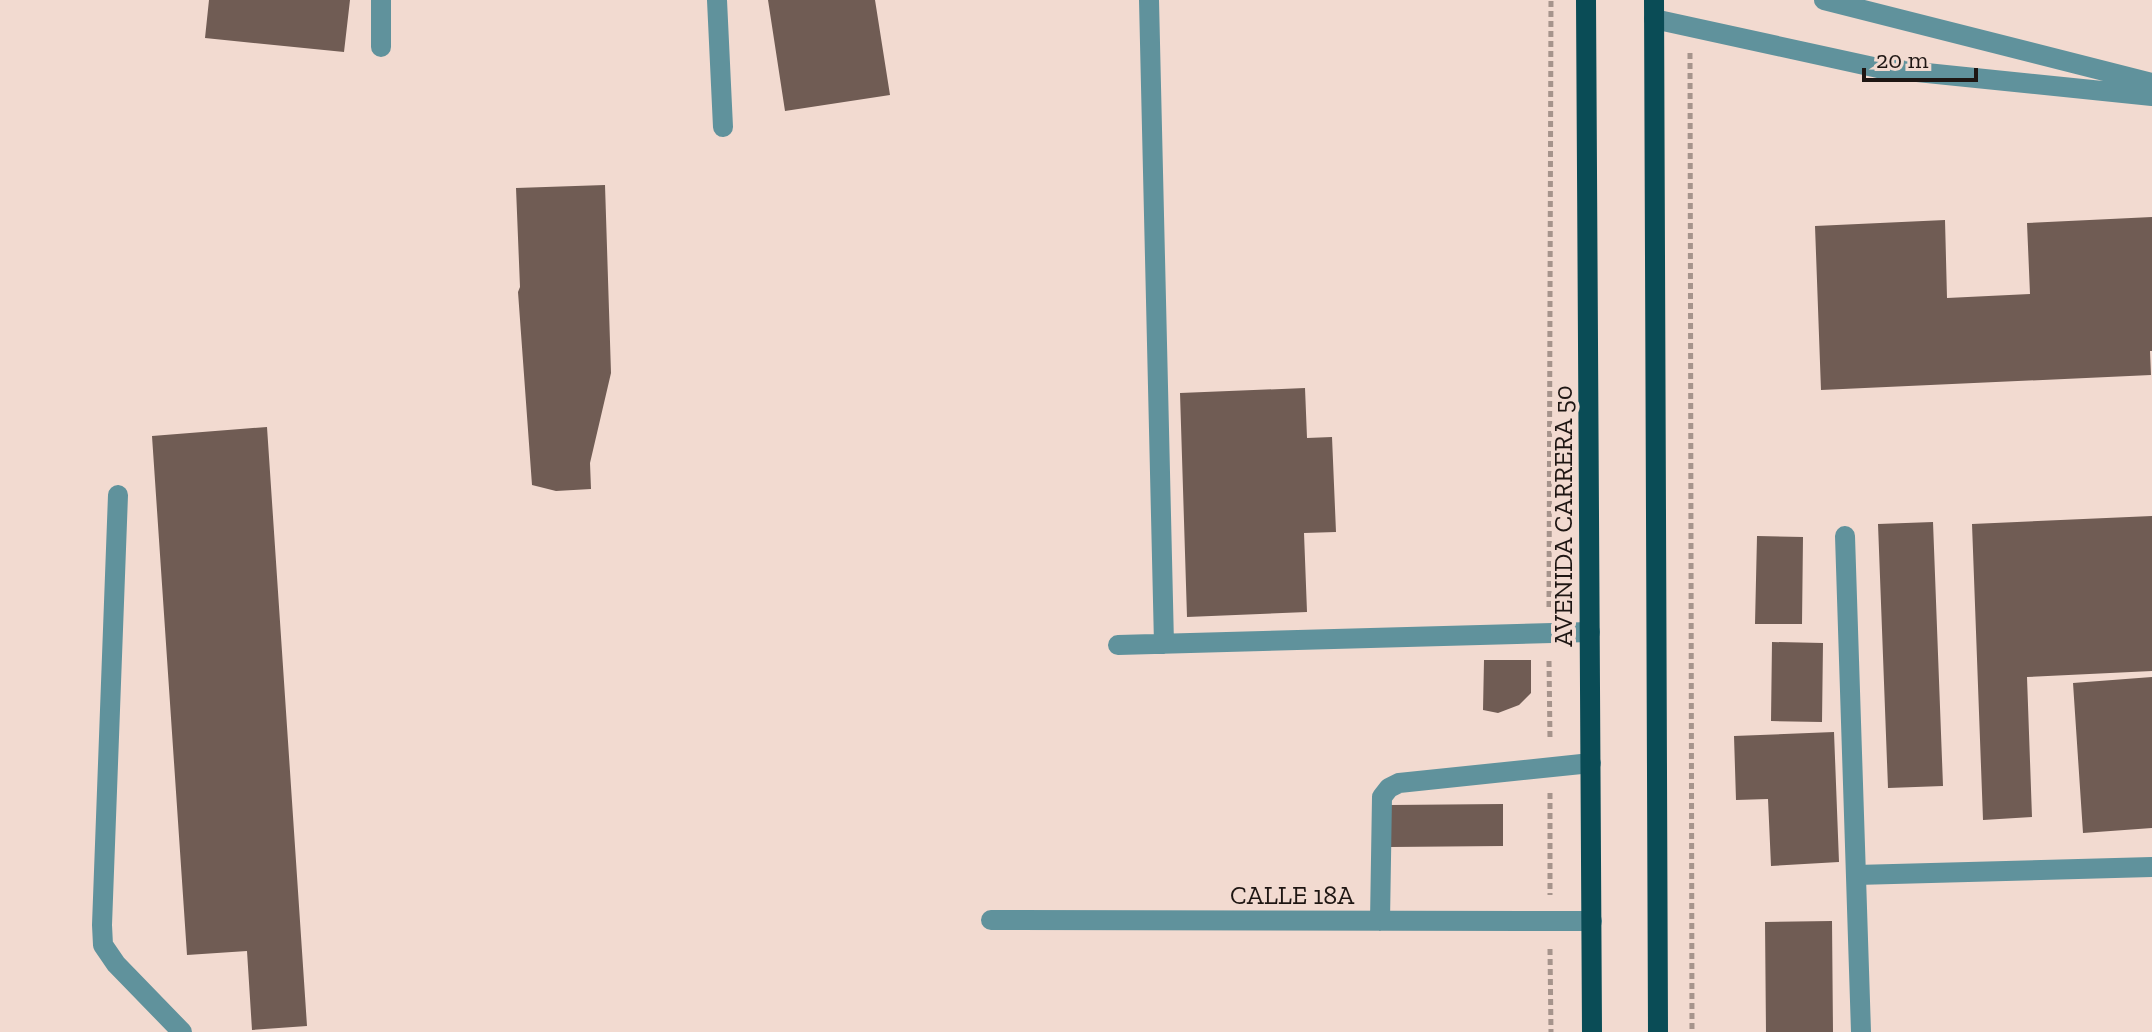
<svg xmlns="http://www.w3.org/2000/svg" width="2152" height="1032" font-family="'Zilla Slab',serif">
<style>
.building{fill:#705c54}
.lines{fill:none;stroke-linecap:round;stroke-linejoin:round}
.path{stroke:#a6948c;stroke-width:5;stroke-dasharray:6 4;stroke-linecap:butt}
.minor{stroke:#60929c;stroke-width:20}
.major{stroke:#0a4c56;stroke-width:20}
.labels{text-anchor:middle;stroke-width:8;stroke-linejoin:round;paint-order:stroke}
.street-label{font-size:26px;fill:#1e1613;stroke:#f2dad0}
</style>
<rect width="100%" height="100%" fill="#f2dad0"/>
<path class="building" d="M209 0H350L344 52 205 38Z
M768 0H875L890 95 785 111Z
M605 185 611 373 590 463 591 489 556 491 532 485 518 292 520 287 516 188Z
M2152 217V351H2150L2151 375 1821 390 1815 226 1945 220 1947 298 2030 294 2027 223Z
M1305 388 1307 438 1332 437 1336 532 1304 533 1307 612 1187 617 1180 393Z
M267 427 307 1026 252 1030 247 951 187 955 152 436Z
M2152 516V671L2027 677 2032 817 1983 820 1972 524Z
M1933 522 1943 786 1888 788 1878 524Z
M1757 536 1803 537 1802 624H1755Z
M1772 642 1823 643 1822 722 1771 721Z
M1484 660H1531V693L1519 705 1498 713 1483 710Z
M2152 677V828L2083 833 2073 683Z
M1834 732 1839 862 1771 866 1768 799 1736 800 1734 736Z
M1503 804V846L1391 847V805Z
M1832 921 1833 1032H1766L1765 922Z"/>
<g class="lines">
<path class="path" d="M1690 53 1692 1032
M1549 607 1551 0
M1549 661 1550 739
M1550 793V895
M1550 949 1551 1032"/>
<path class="minor" d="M717 0 723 127
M1149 0 1164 644
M1824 0 2152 83
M1654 19 1878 68 2152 96
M381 47V0
M118 495 102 925 103 945 116 964 182 1032
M1845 536 1861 1032
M1118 645 1590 632
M1856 875 2152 867
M991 920 1592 921
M1380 921 1382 797 1389 788 1399 783 1591 763"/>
<path class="major" d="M1586 0 1592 1032
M1654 0 1658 1032"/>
</g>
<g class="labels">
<g class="street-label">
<text transform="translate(1563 516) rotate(-90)" y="9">AVENIDA CARRERA 50</text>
<text x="1292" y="904">CALLE 18A</text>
</g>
</g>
<path d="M1864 68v12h112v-12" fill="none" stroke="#1e1613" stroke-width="4"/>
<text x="1876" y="68" font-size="24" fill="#1e1613" stroke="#f2dad0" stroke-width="6" paint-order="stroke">20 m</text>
</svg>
